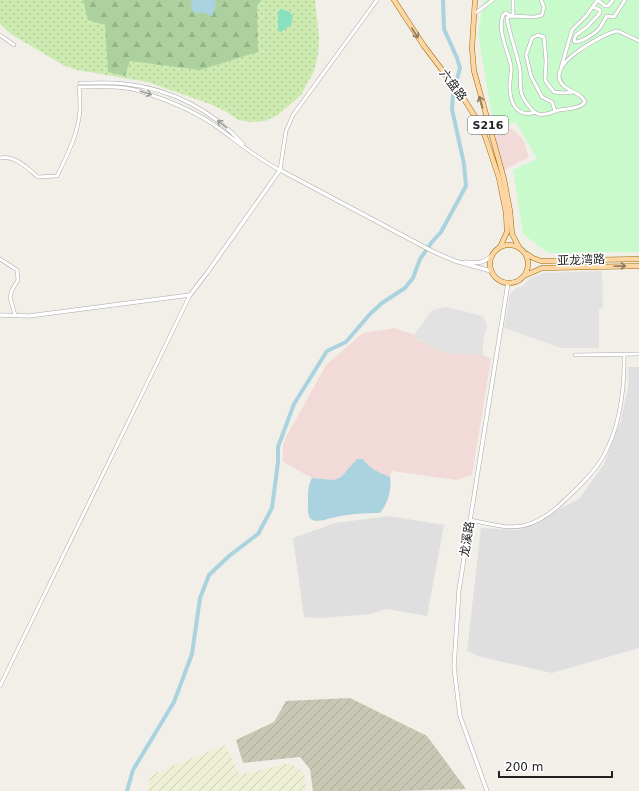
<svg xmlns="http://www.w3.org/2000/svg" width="639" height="791" font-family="'DejaVu Sans','Noto Sans SC',sans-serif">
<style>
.residential{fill:#e0dfdf}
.commercial{fill:#f2dad9}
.construction{fill:url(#construction-furrows)}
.farmland{fill:url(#farmland-furrows)}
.grass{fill:url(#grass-dots)}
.forest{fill:url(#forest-firs)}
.park{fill:#c8facc}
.pitch{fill:#88e0be}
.parking{fill:#e2e2e2}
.water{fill:#aad3df}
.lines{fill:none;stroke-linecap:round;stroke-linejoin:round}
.canal{stroke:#aad3df;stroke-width:4}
.minor-casing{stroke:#a9a9a9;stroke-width:4}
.tertiary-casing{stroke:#a9a9a9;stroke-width:4.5}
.primary-casing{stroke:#a06b00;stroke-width:5.5}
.minor{stroke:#fff;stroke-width:3}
.tertiary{stroke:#fff;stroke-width:3.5}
.primary{stroke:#fcd6a4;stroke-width:4.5}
.oneway{stroke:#8f7c63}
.oneway2{stroke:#9c9c9c}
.labels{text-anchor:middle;stroke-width:3.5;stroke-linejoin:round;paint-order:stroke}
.shield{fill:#fff;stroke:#646464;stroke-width:1}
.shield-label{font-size:11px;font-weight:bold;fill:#222}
.street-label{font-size:12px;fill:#222;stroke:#fff}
</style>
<defs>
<pattern id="construction-furrows" width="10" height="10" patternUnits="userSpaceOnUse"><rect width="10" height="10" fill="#c7c7b4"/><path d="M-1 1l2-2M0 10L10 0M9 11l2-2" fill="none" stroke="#abab9a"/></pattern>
<pattern id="farmland-furrows" width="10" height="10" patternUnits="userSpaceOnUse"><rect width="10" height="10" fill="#eef0d5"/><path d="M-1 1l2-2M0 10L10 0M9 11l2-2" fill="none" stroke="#ccceb7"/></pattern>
<pattern id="grass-dots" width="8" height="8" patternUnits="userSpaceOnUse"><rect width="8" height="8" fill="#cdebb0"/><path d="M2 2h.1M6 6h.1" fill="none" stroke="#b0c997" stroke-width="1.8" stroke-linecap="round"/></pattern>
<pattern id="forest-firs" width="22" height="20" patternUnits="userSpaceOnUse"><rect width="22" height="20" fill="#add19e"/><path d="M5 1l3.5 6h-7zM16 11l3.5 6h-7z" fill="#95b388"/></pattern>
</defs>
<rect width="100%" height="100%" fill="#f2efe9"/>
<path class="residential" d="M628 367H639V648L552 673 481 657 467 651 481 528 517 530 579 499 604 464 621 420 629 383Z
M389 516 444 525 427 616 387 609 370 614 321 618 304 617 293 538 335 523Z"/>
<path class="commercial" d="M511 128 523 139 529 157 504 170 495 137Z
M395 328 414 335 417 340 471 354 483 355 491 359 472 475 456 480 392 471 390 477 374 470 366 464 345 472 341 477 334 480H324L312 478 283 462V445L286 437 326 365 363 333Z"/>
<path class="construction" d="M350 698 427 736 466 789 398 791H313L310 769 300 757 243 763 236 740 274 722 286 701Z"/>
<path class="farmland" d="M225 745 240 775 290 763 304 772 306 789 305 791H147L151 775Z"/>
<path class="grass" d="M0 0H315L319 38 318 55 314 71 301 95 278 115 265 121 251 122 238 120 225 111 210 104 148 82 77 70 63 65 11 34 0 24Z"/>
<path class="forest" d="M83 0H262L257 6 258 52 200 70 130 61 125 76 108 72 105 25 88 20Z"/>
<path class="park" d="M484 0H639V252L548 253 523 234 513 170 537 159 516 122 494 129 478 34Z"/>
<path class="pitch" d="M281 9 290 12 293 16 291 25 281 32 278 31V12Z"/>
<path class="parking" d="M602 271 603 308 599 309V348H561L504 328 510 294 516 288 523 286 530 278 543 273Z
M446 307 483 316 487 326 483 340V355L454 354 440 351 417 339 414 335 432 310Z"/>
<path class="water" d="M191 0H216L215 9 212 16 202 12 198 14 192 11Z
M357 459H363C369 469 379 472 390 477 392 488 388 504 380 513 364 513 347 514 331 518 325 520 318 522 312 520 307 517 308 507 308 502 308 493 308 485 312 478L334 480 341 477Z"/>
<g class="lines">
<path class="canal" d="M127 791 133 770 174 702 192 654 200 598 209 575 229 556 258 534 272 508 278 462V447L294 404 327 351 346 342 370 314 382 303 405 288 413 278 420 259 432 242 441 232 466 186 464 164 452 109 453 94 460 68 457 58 444 29 443 0"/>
<defs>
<path id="minor" d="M541 0 544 7 542 15C532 20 519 14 508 17L507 19C510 36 517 53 520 70 521 79 519 87 522 95 524 100 532 112 538 114 545 116 552 112 559 110 566 109 580 109 585 102 582 93 569 92 563 85 544 65 599 37 613 32L618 31 639 41
M599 1 605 6H608L613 0
M593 7 600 10V13L587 27 576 35 574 40 575 42C581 42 593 35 598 30 602 26 603 21 607 16L614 17 625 0
M474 14 493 0
M512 16 505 13 503 15C497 31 508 50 511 66 512 72 510 77 510 84 509 99 515 119 535 112
M513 16V0
M0 35 14 45
M561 68 572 30 586 16 597 1
M80 83C95 83 111 82 126 84 171 89 212 110 243 144
M555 111 552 102 542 97 531 76 526 55 532 38 538 35 544 37 546 61 545 80 549 86 554 92 564 93 573 92
M0 158C15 155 27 168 38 177L57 176C67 156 79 132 80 109 80 101 80 94 79 87 94 87 110 86 125 88 134 89 143 92 151 95 175 103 196 112 217 127 237 141 257 159 280 170L286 131 293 115 377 0
M0 259 17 270 18 280 12 290 10 297 15 315
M575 355 639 354
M470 520C487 523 505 529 522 526 539 523 554 511 566 499 577 489 588 478 597 466 619 436 625 391 624 354
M0 686 190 295"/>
<path id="tertiary" d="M465 262C478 263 481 264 492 256
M0 315 29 316 190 295 207 273 280 170 432 251 455 261 491 271
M487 791 460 716 454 667 459 590 508 283"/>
<path id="primary" d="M394 0 424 46 464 99 481 126 486 139 499 178 506 213 507 232 500 247
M475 0 472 48 474 71 504 179 510 211 512 234 519 247
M490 264a19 19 0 1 1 38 0a19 19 0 1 1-38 0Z
M527 254 533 258 541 261 639 259
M526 275 542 268 639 266"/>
</defs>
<use href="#minor" class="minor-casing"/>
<use href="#tertiary" class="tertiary-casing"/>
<use href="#primary" class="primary-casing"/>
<use href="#minor" class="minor"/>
<use href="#tertiary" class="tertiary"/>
<use href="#primary" class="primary"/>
</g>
<defs><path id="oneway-shaft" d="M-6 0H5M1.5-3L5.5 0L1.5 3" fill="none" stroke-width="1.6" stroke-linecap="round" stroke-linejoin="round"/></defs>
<g class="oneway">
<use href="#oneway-shaft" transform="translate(415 33) rotate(57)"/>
<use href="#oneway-shaft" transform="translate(481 102) rotate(-106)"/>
<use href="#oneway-shaft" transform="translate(620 266) rotate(-2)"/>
</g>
<g class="oneway2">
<use href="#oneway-shaft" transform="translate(146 93) rotate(17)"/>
<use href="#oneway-shaft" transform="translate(222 124) rotate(-140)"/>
</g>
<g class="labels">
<rect class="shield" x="468" y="116" width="40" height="18" rx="3"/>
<g class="shield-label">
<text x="488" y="129">S216</text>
</g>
<g class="street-label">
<text transform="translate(453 85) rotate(53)" y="4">六盘路</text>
<text transform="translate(581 260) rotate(-2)" y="4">亚龙湾路</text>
<text transform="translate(467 539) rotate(-81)" y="4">龙溪路</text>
</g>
</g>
<path d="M499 771v6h113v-6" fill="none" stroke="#222222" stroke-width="2"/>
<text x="505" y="771" font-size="12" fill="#222222" stroke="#ffffff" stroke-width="3" paint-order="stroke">200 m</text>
</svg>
